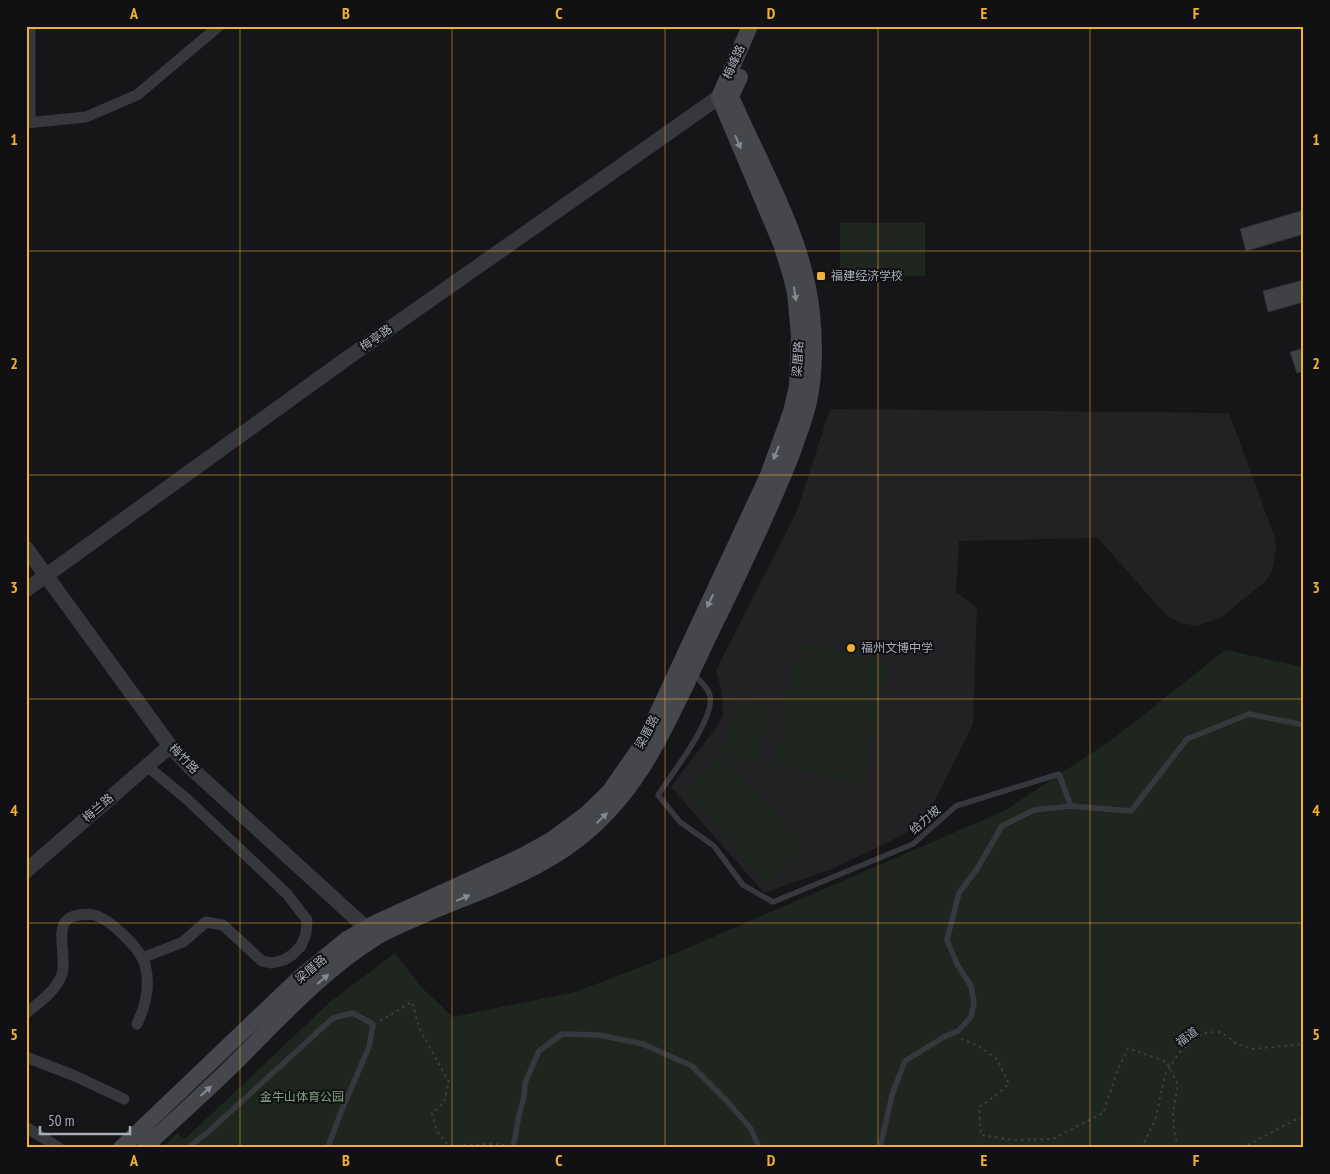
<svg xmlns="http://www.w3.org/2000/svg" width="1330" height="1174" font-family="'PT Sans Narrow','Noto Sans SC',sans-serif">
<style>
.built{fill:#222225}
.green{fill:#1e261f}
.building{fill:#404145;stroke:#303034}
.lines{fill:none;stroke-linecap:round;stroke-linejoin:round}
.path{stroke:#3d3f44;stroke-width:2;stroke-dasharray:2.5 4;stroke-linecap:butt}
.service{stroke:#37383d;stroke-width:5.5}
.minor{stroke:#37383d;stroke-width:11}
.tertiary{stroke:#37383d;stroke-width:15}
.secondary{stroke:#45474d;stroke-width:16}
.path-bridge{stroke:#3d3f44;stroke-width:2;stroke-dasharray:2.5 4;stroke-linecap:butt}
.oneway{fill:#858993}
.grid{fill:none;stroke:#f2b134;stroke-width:1;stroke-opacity:0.55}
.poi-dot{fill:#f2b134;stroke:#111113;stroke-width:2}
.labels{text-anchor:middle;stroke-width:4;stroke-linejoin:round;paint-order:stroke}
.street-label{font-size:12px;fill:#a8adb8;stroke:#111113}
.poi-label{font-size:12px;fill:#a8adb8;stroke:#111113;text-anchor:start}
.park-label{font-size:12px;fill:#7fa381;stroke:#111113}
.neatline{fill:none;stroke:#f2b134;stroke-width:2}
.grid-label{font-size:16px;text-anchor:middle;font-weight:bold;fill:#f2b134}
</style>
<rect width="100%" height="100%" fill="#161618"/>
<path class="built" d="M830 409 1229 413 1275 538 1276 550 1272 572 1266 581 1220 618 1196 626 1181 623 1167 616 1098 538 959 541 956 592 977 607 973 724 929 812 905 834 832 869 764 893 671 787 718 725 723 715 722 693 716 670 797 511Z"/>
<path class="green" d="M840 223H925V276L840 275Z
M799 642 890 661 863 784 774 764Z
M1225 650 1304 667V1148H162L177 1133 185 1139 330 1002 395 953 421 987 453 1017 575 992 667 957 1004 811 1113 739Z
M736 700 769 707 757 761 724 753Z
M722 755 807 848 767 886 686 789Z"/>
<path class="building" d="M1304 210V234L1246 251 1240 229Z
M1303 280 1304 302 1268 312 1263 291Z
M1304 348V371L1297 373 1290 352Z"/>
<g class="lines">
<path class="path" d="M380 1021 412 1002 420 1030 449 1082 444 1102 432 1114 437 1131 448 1145C467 1147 485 1142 504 1145
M961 1039 977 1045 997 1059 1009 1084 995 1096 979 1107 981 1135 1012 1140 1053 1139 1103 1113 1117 1072 1128 1048 1167 1062 1178 1085 1173 1112 1174 1128 1178 1148
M1242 1148 1295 1120 1304 1118"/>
<path class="service" d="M693 674C699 680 708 687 710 696 715 719 671 775 658 795L680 822 714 846 743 885 773 902 913 844 956 806 1059 774 1071 806 1131 811 1187 739 1249 714 1304 725
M189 1147 207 1133 333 1018 353 1013 373 1024 369 1047 343 1107 329 1144 330 1148
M513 1148 519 1115 524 1097 525 1083 539 1051 562 1034 599 1035 643 1044 692 1066 726 1100 751 1129 759 1148
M880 1148 892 1095 905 1061 944 1037 958 1031 971 1017 974 1003 971 986 957 964 947 940 959 893 977 869 1002 826 1034 810 1071 806"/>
<path class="minor" d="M30 26V122
M26 123 86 117 137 95 219 26
M142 958 183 942 206 922 223 925 262 961 272 963 284 960 292 955 301 946 306 934 307 920 287 894 188 800 147 766
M26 1013C39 1003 56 991 62 974 67 959 55 929 68 919 74 915 87 913 94 915 110 919 141 949 145 965 151 986 146 1005 137 1024
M26 1057 75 1076 124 1099
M26 1127 59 1148"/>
<path class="tertiary" d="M26 548 170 746 192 769 374 935
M26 590 346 359 668 133 719 97H730
M26 871 170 746"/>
<path class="secondary" d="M121 1148 298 979 347 939 377 922 522 856 551 840 585 815 609 792 641 746 655 718 768 475 791 412 797 386 799 335 795 293 791 276 781 244 719 97 750 26
M144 1148C176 1118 208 1090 239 1059 281 1017 325 969 377 937 392 928 410 921 426 914 478 892 534 874 579 839 633 796 658 744 687 683 701 652 716 622 731 591 752 546 774 501 792 454 798 437 805 419 809 402 815 373 815 342 812 313 804 236 761 167 731 96L740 77"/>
<path class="path-bridge" d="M1141 1148 1155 1121 1165 1075 1178 1054 1192 1041 1204 1033 1219 1032 1229 1037 1235 1043 1252 1049 1304 1044"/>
</g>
<defs><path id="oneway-solid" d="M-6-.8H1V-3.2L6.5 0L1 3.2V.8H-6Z" transform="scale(1.25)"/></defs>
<g class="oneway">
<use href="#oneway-solid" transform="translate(738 142) rotate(67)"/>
<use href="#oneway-solid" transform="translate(795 294) rotate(81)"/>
<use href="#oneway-solid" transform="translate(776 453) rotate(111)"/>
<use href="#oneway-solid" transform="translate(710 601) rotate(115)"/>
<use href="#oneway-solid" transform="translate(602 818) rotate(-44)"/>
<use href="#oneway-solid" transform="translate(463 898) rotate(-23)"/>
<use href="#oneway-solid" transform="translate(323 979) rotate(-41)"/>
<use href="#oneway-solid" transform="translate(206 1091) rotate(-42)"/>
</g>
<path class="grid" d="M240 26V1148M452 26V1148M665 26V1148M878 26V1148M1090 26V1148M26 251H1304M26 475H1304M26 699H1304M26 923H1304"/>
<g class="poi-dot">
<rect x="816" y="271" width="10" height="10" rx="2.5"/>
<circle cx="851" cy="648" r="5"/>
</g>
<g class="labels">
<g class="street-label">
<text transform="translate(734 62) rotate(-66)" y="4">梅峰路</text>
<text transform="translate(376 338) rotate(-35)" y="4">梅亭路</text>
<text transform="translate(798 359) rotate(-87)" y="4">梁厝路</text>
<text transform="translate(647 732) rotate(-62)" y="4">梁厝路</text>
<text transform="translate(184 759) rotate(46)" y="4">梅竹路</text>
<text transform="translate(98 808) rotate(-41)" y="4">梅兰路</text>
<text transform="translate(925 820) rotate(-41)" y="4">给力坡</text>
<text transform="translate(311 969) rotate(-40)" y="4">梁厝路</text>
<text transform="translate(1187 1037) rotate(-36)" y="4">福道</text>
</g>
<g class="poi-label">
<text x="831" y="280">福建经济学校</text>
<text x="861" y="652">福州文博中学</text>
</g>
<g class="park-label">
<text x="302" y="1101">金牛山体育公园</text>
</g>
</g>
<rect width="1330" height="1174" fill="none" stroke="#111113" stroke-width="55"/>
<path d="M40 1126v8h90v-8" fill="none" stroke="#a8adb8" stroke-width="2.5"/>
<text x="48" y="1126" font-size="15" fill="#a8adb8" stroke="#111113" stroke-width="4" paint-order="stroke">50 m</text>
<rect x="28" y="28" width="1274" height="1118" class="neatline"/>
<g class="grid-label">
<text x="134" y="19">A</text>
<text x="346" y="19">B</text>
<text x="559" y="19">C</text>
<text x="771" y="19">D</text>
<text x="984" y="19">E</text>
<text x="1196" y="19">F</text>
<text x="14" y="145">1</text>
<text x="1316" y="145">1</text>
<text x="14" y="369">2</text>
<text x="1316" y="369">2</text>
<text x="14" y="593">3</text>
<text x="1316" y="593">3</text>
<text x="14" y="816">4</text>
<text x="1316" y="816">4</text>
<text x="14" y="1040">5</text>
<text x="1316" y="1040">5</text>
<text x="134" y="1166">A</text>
<text x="346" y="1166">B</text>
<text x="559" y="1166">C</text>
<text x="771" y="1166">D</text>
<text x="984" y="1166">E</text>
<text x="1196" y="1166">F</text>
</g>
</svg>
